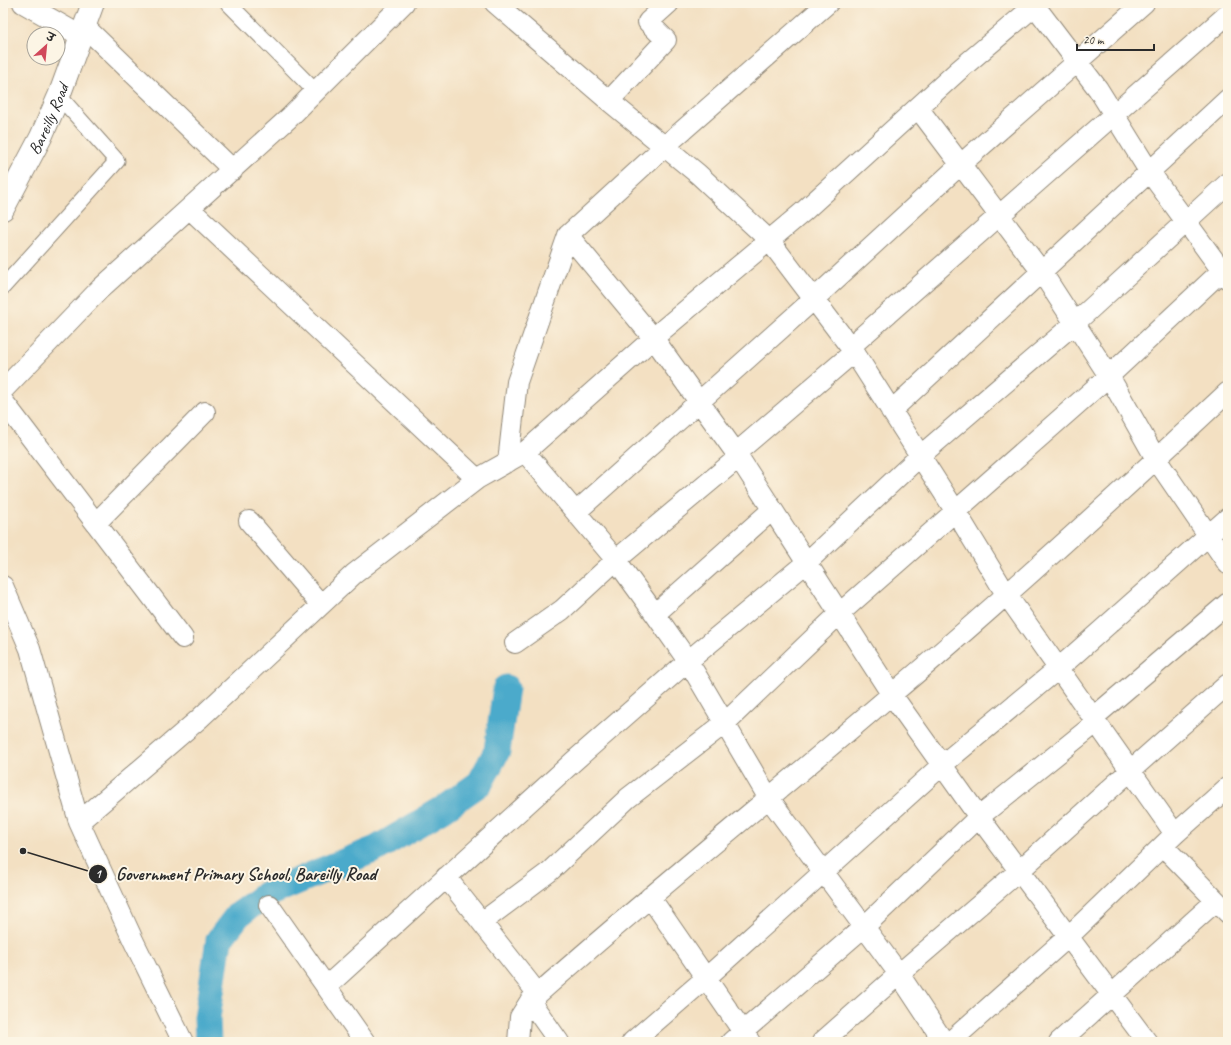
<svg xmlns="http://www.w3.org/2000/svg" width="1231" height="1045" font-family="Caveat,'Playpen Sans Deva',sans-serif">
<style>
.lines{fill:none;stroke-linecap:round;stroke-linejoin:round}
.canal{stroke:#4caacb;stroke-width:27}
.pedestrian-casing{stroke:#8f8676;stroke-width:17}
.minor-casing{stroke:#8f8676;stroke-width:22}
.trunk-casing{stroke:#8f8676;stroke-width:24}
.pedestrian{stroke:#fff;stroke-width:15}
.minor{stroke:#fff;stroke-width:20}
.trunk{stroke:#fff;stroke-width:22}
.labels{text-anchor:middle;stroke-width:4;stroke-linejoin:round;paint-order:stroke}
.street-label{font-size:17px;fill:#2b2b2b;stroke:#fcf5e5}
.leader{fill:none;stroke:#2b2b2b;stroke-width:1.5}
.callout-dot{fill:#2b2b2b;stroke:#fcf5e5;stroke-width:1.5}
.mark-label{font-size:12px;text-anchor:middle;font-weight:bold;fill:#fff}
.callout-label{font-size:18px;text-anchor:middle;font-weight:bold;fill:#2b2b2b;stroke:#fcf5e5;stroke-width:4;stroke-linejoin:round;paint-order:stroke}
</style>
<rect width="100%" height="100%" fill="#fcf5e5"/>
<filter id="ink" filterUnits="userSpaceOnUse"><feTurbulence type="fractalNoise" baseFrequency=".025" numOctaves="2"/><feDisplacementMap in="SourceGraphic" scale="8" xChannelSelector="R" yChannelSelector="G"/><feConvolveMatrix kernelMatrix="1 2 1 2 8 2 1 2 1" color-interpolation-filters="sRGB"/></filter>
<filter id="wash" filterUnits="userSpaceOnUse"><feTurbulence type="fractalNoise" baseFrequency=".012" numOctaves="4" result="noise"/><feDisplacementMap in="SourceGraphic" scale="16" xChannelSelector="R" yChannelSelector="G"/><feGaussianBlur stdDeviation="0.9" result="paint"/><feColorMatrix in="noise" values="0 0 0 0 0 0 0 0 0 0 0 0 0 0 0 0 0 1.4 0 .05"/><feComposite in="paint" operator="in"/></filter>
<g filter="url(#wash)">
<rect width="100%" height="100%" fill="#f3e0c2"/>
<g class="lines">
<path class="canal" d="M208 1042 207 1018 219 940 238 915 265 895 326 869 376 849 443 809 480 783 497 751 506 688"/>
</g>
</g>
<g filter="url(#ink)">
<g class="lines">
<defs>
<path id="pedestrian" d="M228 3 316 92
M3 287 117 161 59 96"/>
<path id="minor" d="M23 3 81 36
M495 3 609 101 698 174 769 240 854 352 956 512 1006 594 1175 834
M1035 6 1098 89 1149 171 1228 279
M84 26 233 170
M609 101 666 40 648 22 669 3
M918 108 1041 271 1109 376 1156 459 1228 564
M190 209 477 479
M568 235 654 339 736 453 892 695 979 817 1147 1042
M850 347 1228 14
M3 390 100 289 289 118 404 3
M3 401 183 638
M891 411 1228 99
M525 452 616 560 655 614 688 661 768 797 899 974 944 1042
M736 453 854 352
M508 462 517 382 568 235 665 146 828 3
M576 512 814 299 960 165 1144 3
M249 521 321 605
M96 523 205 412
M3 586 30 649 79 822 134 942 183 1042
M655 614 772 510
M515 643 562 610 616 560 739 457
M1094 717 1228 603
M79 822 199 719 354 574 477 479 525 452 665 328 803 212 959 70 1038 3
M1163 846 1228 913
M446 877 538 994
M650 897 750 1042
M269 905 365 1042
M482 922 549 872 628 798 725 723 840 613 1109 376 1228 265
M326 987 574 761 688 661 806 563 920 456 1075 323 1228 183
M530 1001 559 1042
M518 1042 520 1017 530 1001C648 896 772 797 892 694 1007 597 1118 495 1228 392
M632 1042 706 978 942 765 1059 668 1228 518
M731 1042 865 926 979 817 1097 722
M822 1042 899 974 1019 871 1131 770 1228 684
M950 1042 1068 937 1175 834 1228 787
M1059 1042 1216 901"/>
<g id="trunk">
<path id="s1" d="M3 209 41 137 59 96 93 3"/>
</g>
</defs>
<use href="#pedestrian" class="pedestrian-casing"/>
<use href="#minor" class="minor-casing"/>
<use href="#trunk" class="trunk-casing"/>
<use href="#pedestrian" class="pedestrian"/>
<use href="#minor" class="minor"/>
<use href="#trunk" class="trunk"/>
</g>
</g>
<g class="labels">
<g class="street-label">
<text dy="6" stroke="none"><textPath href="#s1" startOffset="101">Bareilly Road</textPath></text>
</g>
</g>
<path class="leader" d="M23 851L98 874"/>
<g class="callout-dot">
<circle cx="23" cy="851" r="4"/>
<circle cx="98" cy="874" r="10"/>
</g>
<g class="mark-label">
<text x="98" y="878">1</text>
</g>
<g class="callout-label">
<text x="246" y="880">Government Primary School, Bareilly Road</text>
</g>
<rect width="1231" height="1045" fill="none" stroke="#fcf5e5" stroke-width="16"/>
<g transform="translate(46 46) rotate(27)"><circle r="19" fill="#fcf5e5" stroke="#a8a49b"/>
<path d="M0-3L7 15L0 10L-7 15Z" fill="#d1495b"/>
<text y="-6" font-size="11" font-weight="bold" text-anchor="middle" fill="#2b2b2b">उ</text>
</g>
<path d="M1077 44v6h77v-6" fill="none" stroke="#2b2b2b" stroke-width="2"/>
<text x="1083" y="44" font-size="12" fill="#2b2b2b" stroke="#fcf5e5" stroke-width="3" paint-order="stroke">20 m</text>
</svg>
